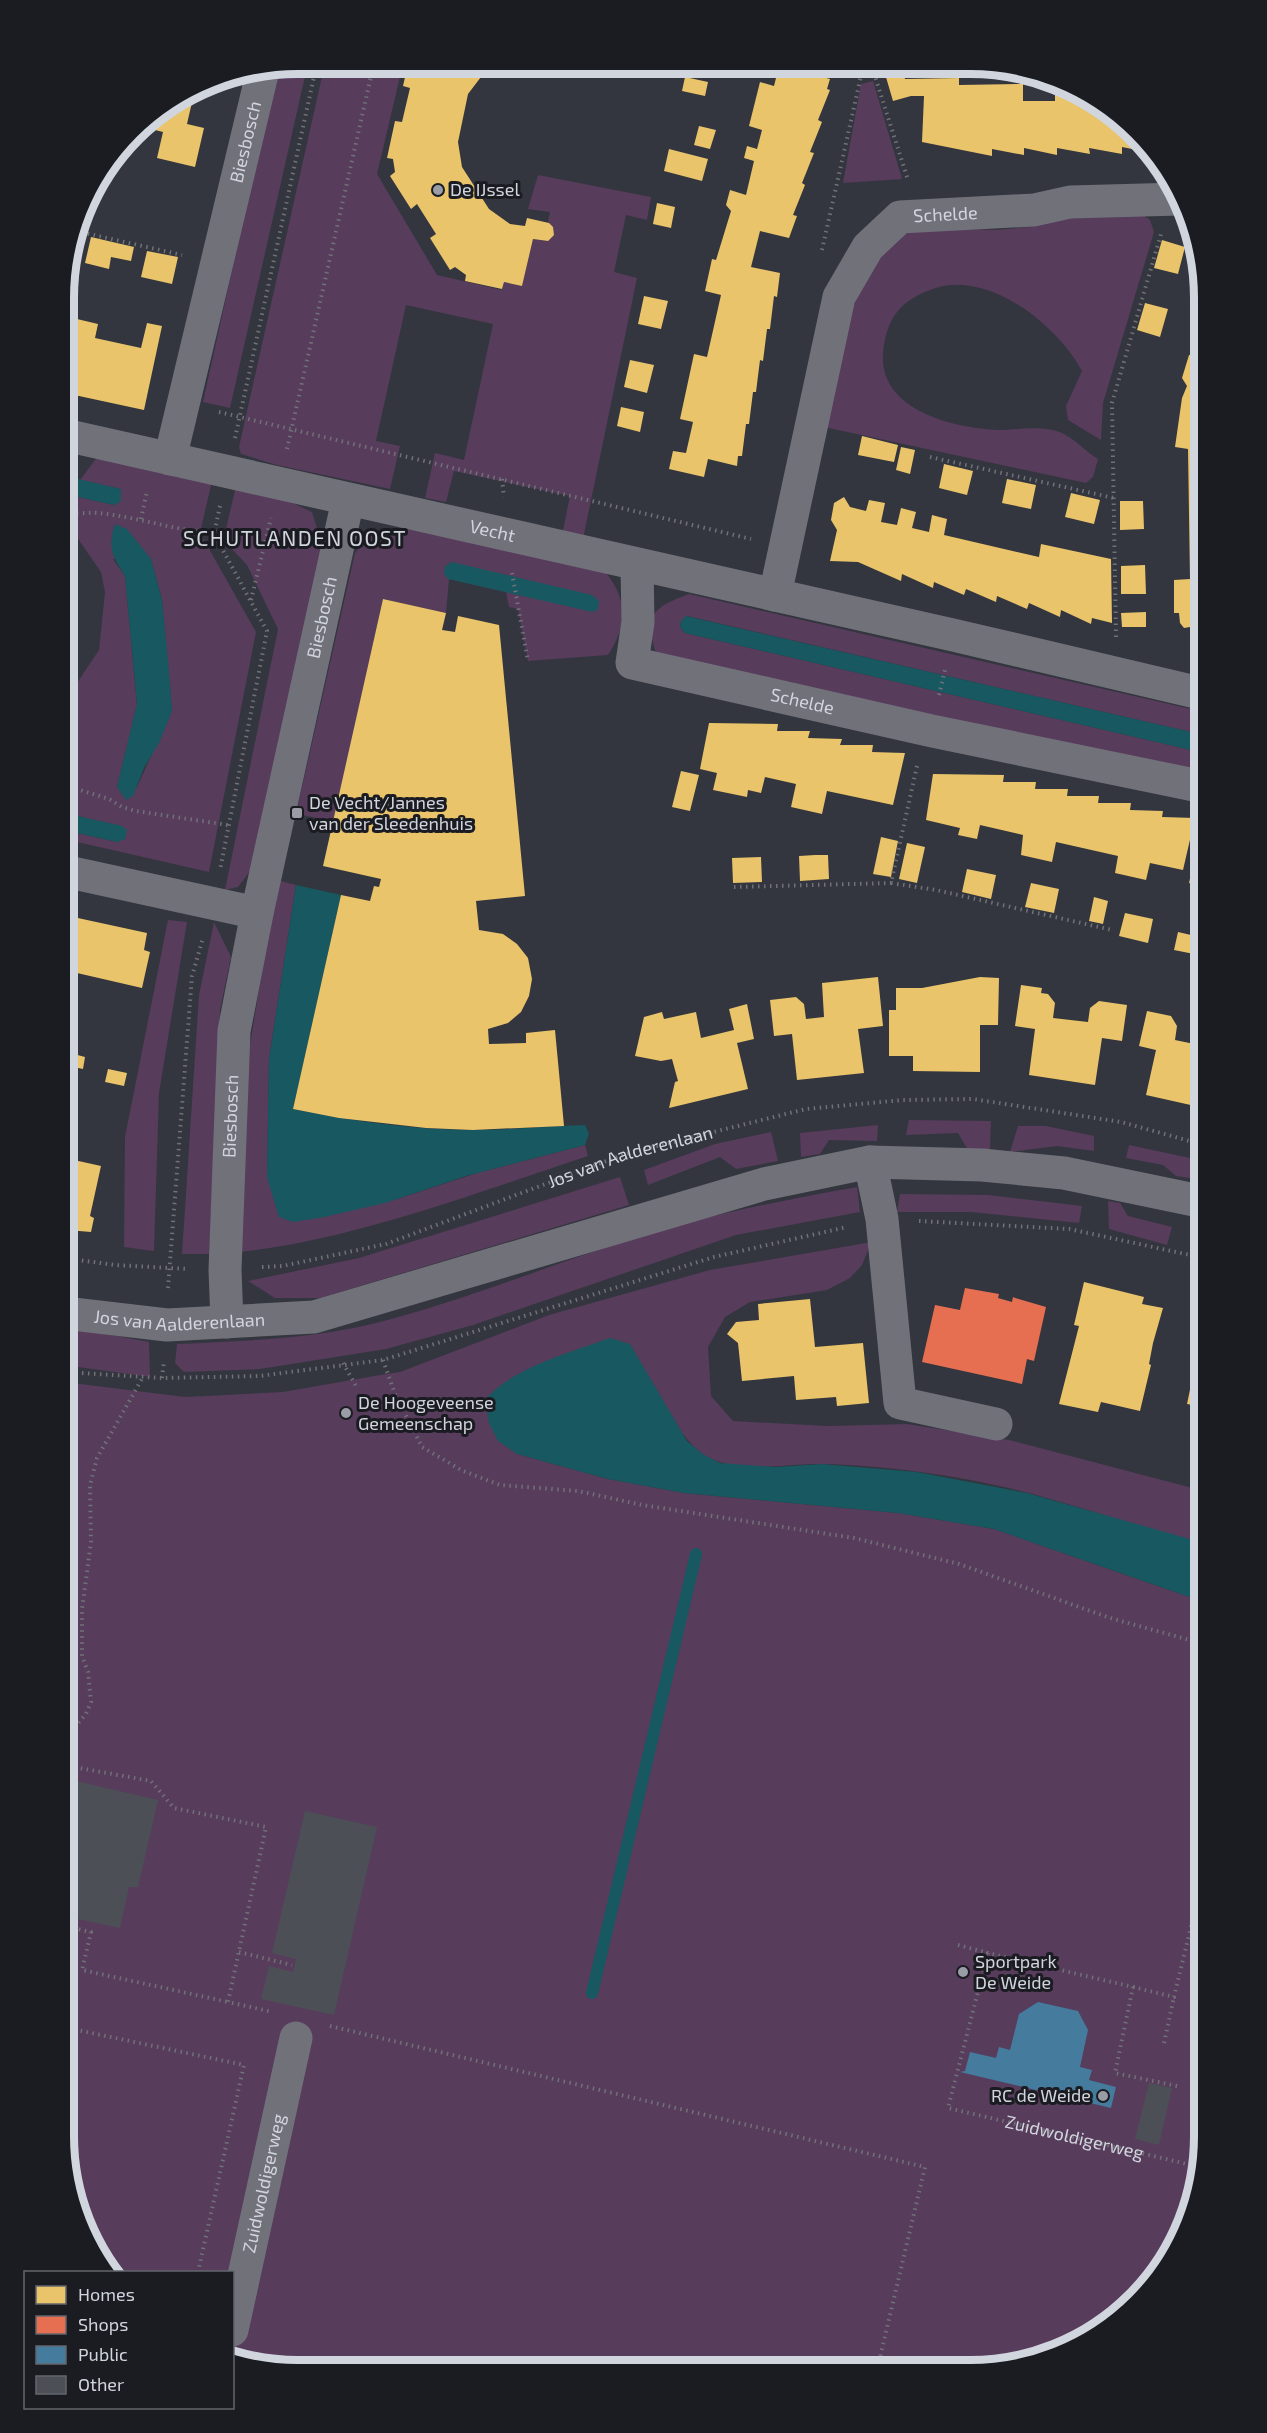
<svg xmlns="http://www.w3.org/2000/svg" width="1267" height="2433" font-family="'Exo 2',sans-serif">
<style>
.green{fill:#573c5c;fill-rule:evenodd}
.water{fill:#175861}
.homes{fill:#e9c46a}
.shops{fill:#e76f51}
.public{fill:#457b9d}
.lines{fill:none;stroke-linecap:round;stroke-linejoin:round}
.stream{stroke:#175861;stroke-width:12}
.building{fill:#4c5056}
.path{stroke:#717178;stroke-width:4;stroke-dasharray:1.5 4.5;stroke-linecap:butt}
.minor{stroke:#71717a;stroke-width:33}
.poi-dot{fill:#9a9da5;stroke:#1a1c22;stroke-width:2}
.labels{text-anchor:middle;stroke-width:6;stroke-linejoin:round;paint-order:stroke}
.street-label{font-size:18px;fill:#d1d5dd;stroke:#1a1c22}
.poi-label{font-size:18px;fill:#d1d5dd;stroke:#1a1c22;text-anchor:start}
.quarter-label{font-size:21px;letter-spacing:1.5px;fill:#d1d5dd;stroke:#1a1c22}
.rim{fill:none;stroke:#d1d5dd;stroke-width:8}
</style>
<rect width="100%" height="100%" fill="#33363e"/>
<path class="green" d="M298 63H308L230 408 203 402 277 67Z
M325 63 403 64 377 174 437 275 502 290 504 282 522 286 533 239 547 241 554 234 548 221 550 212 528 209 538 175 651 197 647 220 626 215 614 272 637 278 583 539 562 535 570 496 454 471 446 502 425 498 435 453 464 460 493 324 406 305 376 441 400 446 390 489 277 465 241 454 239 447Z
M873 81 902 179 843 183 861 84Z
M1140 213 1150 220 1154 232 1103 403 1101 440 1068 420 1066 406 1082 371C1057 324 985 267 930 290 902 301 889 315 884 345 872 408 950 428 998 430 1016 430 1036 426 1053 430 1071 434 1082 449 1098 459L1093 477 1086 483 824 427 850 316 863 281 875 261 905 234 934 228 996 230 1030 227 1076 216Z
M98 456 212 481 200 533 256 632 209 872 64 839V830L117 842 121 826 64 813 65 694 73 689 99 650 105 592 101 572 65 520V494L114 505 121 489 80 480ZM113 559H151L162 600 172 710 137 787H117L137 705 125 576Z
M236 486 286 500 312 512 320 538 322 565 250 871 238 887 225 890 278 629 247 565 229 546 225 533Z
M402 527 606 573C628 600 627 626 608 655L528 661 518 609 509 607 506 592 449 579 446 613 383 599 334 821 296 814 355 553 369 535Z
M689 594 1204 712V735L687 616 681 621 680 627 685 633 1204 753V776L656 653C643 614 654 607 689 594Z
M277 880 296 885 269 1059 267 1177 293 1221 394 1200 477 1173 585 1145 588 1156C479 1192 353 1240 240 1252L248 1057Z
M168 920 187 922 159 1093 154 1251 124 1247 125 1137Z
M214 922 231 957 220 1010 209 1254H182L199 995Z
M909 1120 991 1121 990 1149 968 1150 958 1133 906 1135Z
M878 1125 877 1141 829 1140 820 1154 801 1157 800 1133Z
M1018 1126H1046L1094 1136V1151L1057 1146 1010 1152Z
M771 1132 778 1161 736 1169 720 1157 648 1185 644 1170 715 1144Z
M1129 1145 1204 1161V1180L1176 1176 1163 1165 1126 1158Z
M620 1177 629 1205 320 1298H275L248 1281 359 1258Z
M857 1187 860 1212 736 1235 473 1325 386 1349 260 1369 184 1372 175 1363 177 1344C242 1341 308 1339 372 1324 461 1302 544 1267 631 1239 705 1215 780 1201 857 1187Z
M900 1194 988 1195 1082 1206 1079 1223 971 1212H897Z
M1108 1201 1120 1203 1128 1216 1172 1227 1167 1245 1109 1229Z
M866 1243H871L862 1265 850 1278 827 1290 750 1302 725 1317 708 1347 711 1396 733 1421 828 1426 907 1424 1009 1440 1204 1491V1543C1145 1529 1088 1509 1029 1493 969 1477 884 1465 822 1464 786 1463 739 1475 706 1456 680 1442 644 1372 630 1344L517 1454 608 1479 684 1493 898 1513 994 1529 1204 1602 1203 2151 1186 2225 1155 2279 1100 2330 1045 2358 969 2370 267 2368 233 2358 232 2272H108L75 2211 63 2135 64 1382 185 1397 283 1392 386 1374 400 1372 549 1315 710 1270Z
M64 1326 149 1342 150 1377 64 1365Z"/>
<path class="water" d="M65 476 121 489V501L114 505 65 494Z
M115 524 127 529 151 559 162 600 168 661 172 711 159 743 144 768 133 796 126 800 117 787 137 704 125 576C113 557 107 548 115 524Z
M452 562 592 595 599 601 598 609 593 612 448 579 444 574 445 566Z
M686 616 1204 735V753L685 633 680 627 681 621Z
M64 813 122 826 127 830 125 839 117 842 64 830Z
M296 885 341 895 293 1109C353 1121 414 1130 475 1130 512 1130 548 1126 585 1125L589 1134 585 1145 466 1176 385 1203 324 1217 293 1222 279 1217 267 1177 269 1059Z
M610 1338 630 1344 687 1441 704 1455 720 1463 775 1467 822 1464 917 1472 1027 1493 1204 1543V1602L994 1529 898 1513 684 1493 608 1479 517 1454 498 1441 489 1423 485 1400C511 1368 572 1352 610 1338Z"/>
<path class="homes" d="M408 64H498L484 73 468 94 458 142 462 167 489 209 510 224 525 226 527 218 549 223 553 227 554 235 548 241 533 239 522 286 504 282 502 289 465 281 466 275 455 267 450 270 430 238 436 234 417 204 411 209 390 176 395 172 393 159 387 158 395 121 402 122 410 88 403 86Z
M779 66H814L812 74 830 79 827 89 830 90 818 120 822 122 810 152 814 153 802 183 805 185 793 215 797 216 789 238 760 231 751 267 780 273 777 297 774 296 770 329H767L763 361 760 360 756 392H753L749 424H746L742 456H738L737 466 708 459 704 477 669 469 673 451 686 453 693 422 680 419 694 354 707 357 721 295 705 291 712 259 716 260 731 211 726 205 730 190 746 195 754 161 744 158 747 146 757 149 762 130 749 126 760 82 774 86Z
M883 67H902L905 79 959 78V85L1023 84V101H1055V84L1062 83 1073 87 1124 121 1152 153 1122 147V154L1089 148 1090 154 1057 148V155L1024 148V155L992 149V156L922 142 924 96H911L893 101Z
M685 77 708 82 705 96 682 91Z
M195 89 187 124 204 128 195 167 157 158 163 132 139 126Z
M699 126 716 130 710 149 694 145Z
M669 149 708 159 702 181 664 171Z
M657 203 675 207 671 228 653 224Z
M75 235 78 236 73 262 67 261Z
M91 237 134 247 131 261 111 257 109 269 85 263Z
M1162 240 1185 247 1178 274 1154 268Z
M147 251 178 257 172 284 141 277Z
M644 296 668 301 661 329 638 324Z
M1145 303 1168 309 1160 337 1137 330Z
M77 319 98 324 95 338 141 348 147 323 162 326 144 410 65 393V332L73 333Z
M1204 354V658L1196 656 1197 645H1191L1190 627 1184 628 1180 623 1179 613H1174V580L1190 579 1188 449 1175 447 1182 398 1187 386 1182 378 1189 355Z
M630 360 654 365 647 393 624 387Z
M621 407 644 412 640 432 617 426Z
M862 436 898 445 894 462 858 455Z
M901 447 915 450 910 474 896 470Z
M944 464 973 471 967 495 939 488Z
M1007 479 1036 485 1031 509 1002 503Z
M1071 493 1100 500 1094 524 1065 517Z
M844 497 850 507 866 511 869 500 885 503 881 522 897 525 901 508 916 512 912 528 929 532 932 515 947 519 944 535 1039 557 1041 544 1111 559 1112 623 1092 618 1091 624 1061 610 1060 617 1029 603 1027 609 997 596 996 602 966 589 964 595 934 582 933 588 902 574 901 581 858 562 830 561 837 530 831 520 834 503Z
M1120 501H1143L1144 529 1120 530Z
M1145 565 1146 594H1121V566Z
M383 599 446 613 442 630 455 632 458 616 499 625 525 896 476 901 479 930 503 934 517 944 528 958 532 979 529 996 521 1012 508 1023 488 1029 489 1044 526 1043V1033L555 1030 564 1126 473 1130 426 1128 339 1118 293 1109 341 895 370 901 374 886 379 887 381 879 323 866Z
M1146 612V627H1122L1121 613Z
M709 723 778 724 777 731H810L808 738 842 739 840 745H873L872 752 905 753 893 805 827 791 822 814 791 807 796 784 765 777 761 793 748 790 747 797 713 790 717 773 700 769Z
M681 771 699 775 690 811 672 807Z
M933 774 1004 775 1003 782H1036L1035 789H1068L1067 796H1099L1098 803H1131L1130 810 1163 811 1162 817 1195 818 1183 870 1150 863 1146 880 1115 873 1118 856 1056 842 1052 862 1021 855 1023 835 980 825 977 839 958 835 960 828 926 820Z
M881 837 898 841 891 877 873 874Z
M907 843 925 847 917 883 899 879Z
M1198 843 1204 845V887L1189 883Z
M815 855H828L829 879 800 881 799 856Z
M761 857 762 882 733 883 732 858Z
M967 869 996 875 991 899 962 892Z
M1031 883 1059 889 1054 913 1025 907Z
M1094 897 1108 901 1103 924 1089 921Z
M1125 913 1153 919 1148 943 1119 936Z
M64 915 147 933 144 950 150 952 142 988 64 970Z
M1178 932 1204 938V956L1174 950Z
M878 977 883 1026 858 1029 864 1073 797 1080 792 1034 774 1036 770 1000 796 997 804 1004 806 1019 824 1017 822 983Z
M980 977 999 978 998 1025H980V1072L913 1071V1056H889V1010H896V988H922Z
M1021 985 1042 988 1041 993 1048 994 1055 1003 1053 1018 1088 1022 1090 1008 1099 1001 1127 1005 1122 1041 1102 1038 1095 1085 1029 1075 1035 1029 1015 1026Z
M747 1004 754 1039 737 1043 748 1089 669 1108 675 1082 678 1081 672 1059 661 1061 635 1056 644 1017 662 1012 664 1019 696 1012 701 1038 734 1030 729 1009Z
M1147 1011 1171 1016 1177 1026 1175 1040 1204 1046V1108L1146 1095 1156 1050 1139 1046Z
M66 1052 85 1057 83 1069 64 1065Z
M108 1069 127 1073 124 1086 105 1082Z
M65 1158 101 1166 90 1216 94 1218 91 1232 67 1230V1224L64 1223Z
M1084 1282 1144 1297 1142 1304 1163 1308 1153 1343 1149 1364 1151 1365 1140 1411 1101 1402 1098 1412 1059 1404 1079 1326 1074 1325Z
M810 1299 815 1347 863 1343 869 1403 837 1406 836 1397 796 1400 794 1376 742 1381 738 1343 727 1334 736 1322 759 1320 758 1304Z
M1197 1356 1204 1357V1407L1187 1404Z"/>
<path class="shops" d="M965 1288 999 1294 998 1298 1012 1302 1013 1297 1015 1298 1046 1307 1034 1361 1027 1359 1022 1384 922 1362 935 1305 960 1310Z"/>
<path class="public" d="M63 1916 75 1919 64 1963H63Z
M1038 2002 1078 2011 1088 2030 1080 2067 1092 2070 1089 2080 1116 2087 1111 2108 960 2072 965 2071 970 2052 996 2058 999 2047 1010 2050 1019 2014Z"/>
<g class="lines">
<path class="stream" d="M592 1993 696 1554"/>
</g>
<path class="building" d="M63 1778 158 1800 138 1887H129L120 1928 63 1916Z
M305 1811 377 1827 334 2015 261 1999 269 1966 293 1972 296 1959 272 1953Z
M1149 2083 1172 2088 1159 2145 1135 2139Z"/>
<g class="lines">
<g class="path">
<path d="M872 67 908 180"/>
<path d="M298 69 314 72"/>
<path d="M76 231 182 255"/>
<path d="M822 250 863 67"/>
<path d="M219 412 751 539"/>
<path d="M235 438 317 63"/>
<path d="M287 449 374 63"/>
<path d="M930 457 1114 498"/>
<path d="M502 479 504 497"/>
<path d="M220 506 214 534 267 631 220 870"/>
<path d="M65 512C76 515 87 512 98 513 137 517 175 530 214 534"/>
<path d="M141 519 147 491"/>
<path d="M512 573 528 661"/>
<path d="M251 600 271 518"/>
<path d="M1116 637 1112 403 1161 234"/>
<path d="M939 695 945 670"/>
<path d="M917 766 891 883 936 890 1112 930"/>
<path d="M64 785 109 799 122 807 136 811 228 825"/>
<path d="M734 887 891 883"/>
<path d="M919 1221 1069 1229 1204 1258"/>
<path d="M64 1258 115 1265 189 1269"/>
<path id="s1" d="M262 1267 283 1266 386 1244 625 1154 806 1109 903 1100 973 1099 1121 1122 1204 1145"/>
<path d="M168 1288 192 976 203 938"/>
<path d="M383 1360 395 1394 422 1447 463 1471 500 1485 578 1491 642 1505 854 1538 959 1564 1110 1618 1204 1644"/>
<path d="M343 1363 356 1386"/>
<path d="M64 1372 162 1378 259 1376 383 1360 714 1257 847 1227"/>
<path d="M162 1378 164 1361"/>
<path d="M63 1741 86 1714 91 1702 88 1672 82 1656V1609L91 1542 90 1485 97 1458 143 1377"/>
<path d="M63 1765 151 1781 174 1808 266 1827 228 2002 273 2012"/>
<path d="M73 1928 91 1932 82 1970 228 2002"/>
<path d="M958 1945 988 1953"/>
<path d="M239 1952 292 1965"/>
<path d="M1133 1987 1174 1997 1204 1873"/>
<path d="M330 2026 925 2167 877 2370"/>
<path d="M63 2027 244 2065 198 2272"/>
<path d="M1164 2043 1174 1997"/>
<path id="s2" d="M1177 2086 1115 2073 1133 1987 988 1953 948 2108 1200 2167"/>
</g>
<g class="minor">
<path id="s3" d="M65 435 953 635 1204 694"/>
<path id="s4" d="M170 459 263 70"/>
<path id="s5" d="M637 566 638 622 632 663 932 731 1204 787"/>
<path id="s6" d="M775 595 839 297 868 247 900 217 1034 210 1070 202 1180 199"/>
<path d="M64 871 257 913"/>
<path d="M870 1162 882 1219 900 1403 996 1424"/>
<path id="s7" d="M64 1313 167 1325 314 1317 764 1184 870 1162 982 1165 1064 1173 1204 1202"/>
<path id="s8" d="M227 1322 225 1270 234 1031 257 913 348 500"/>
<path id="s9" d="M232 2330 296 2038"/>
</g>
</g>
<g class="poi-dot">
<circle cx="438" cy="190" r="6"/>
<rect x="291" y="807" width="12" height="12" rx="3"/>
<circle cx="346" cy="1413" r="6"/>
<circle cx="963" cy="1972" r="6"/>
<circle cx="1103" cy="2096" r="6"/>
</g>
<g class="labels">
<g class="street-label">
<text dy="6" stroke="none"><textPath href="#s4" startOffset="326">Biesbosch</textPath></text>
<text dy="6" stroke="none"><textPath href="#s6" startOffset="452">Schelde</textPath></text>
<text dy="6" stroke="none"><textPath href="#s3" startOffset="438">Vecht</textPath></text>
<text dy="6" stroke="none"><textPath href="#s8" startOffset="714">Biesbosch</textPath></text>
<text dy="6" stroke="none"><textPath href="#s5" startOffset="272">Schelde</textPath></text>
<text dy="6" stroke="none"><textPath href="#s8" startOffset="206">Biesbosch</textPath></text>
<text dy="6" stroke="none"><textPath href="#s1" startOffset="386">Jos van Aalderenlaan</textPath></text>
<text dy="6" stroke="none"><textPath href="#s7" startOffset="116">Jos van Aalderenlaan</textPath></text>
<text dy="6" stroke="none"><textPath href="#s2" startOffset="590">Zuidwoldigerweg</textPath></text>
<text dy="6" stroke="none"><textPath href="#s9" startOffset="150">Zuidwoldigerweg</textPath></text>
</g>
<g class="poi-label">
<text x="450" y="196">De IJssel</text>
<text x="309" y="809">De Vecht/Jannes<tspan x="309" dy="21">van der Sleedenhuis</tspan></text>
<text x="358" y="1409">De Hoogeveense<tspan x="358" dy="21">Gemeenschap</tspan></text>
<text x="975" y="1968">Sportpark<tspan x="975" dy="21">De Weide</tspan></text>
<text x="1091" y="2102" text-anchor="end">RC de Weide</text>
</g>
<g class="quarter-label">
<text x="295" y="546">SCHUTLANDEN OOST</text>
</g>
</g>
<path d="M0 0H1267V2433H0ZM298 74H970A224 224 0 0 1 1194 298V2136A224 224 0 0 1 970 2360H298A224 224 0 0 1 74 2136V298A224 224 0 0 1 298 74Z" fill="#1a1c22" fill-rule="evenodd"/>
<path class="rim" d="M298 74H970A224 224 0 0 1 1194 298V2136A224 224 0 0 1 970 2360H298A224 224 0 0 1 74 2136V298A224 224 0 0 1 298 74Z"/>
<rect x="24" y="2271" width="210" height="138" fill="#1a1c22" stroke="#63666d" stroke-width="1.5"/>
<rect x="36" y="2286" width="30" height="18" fill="#e9c46a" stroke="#63666d" stroke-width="1.5"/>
<text x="78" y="2301" font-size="18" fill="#d1d5dd">Homes</text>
<rect x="36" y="2316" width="30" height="18" fill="#e76f51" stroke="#63666d" stroke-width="1.5"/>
<text x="78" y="2331" font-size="18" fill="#d1d5dd">Shops</text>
<rect x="36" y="2346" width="30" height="18" fill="#457b9d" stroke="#63666d" stroke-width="1.5"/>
<text x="78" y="2361" font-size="18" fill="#d1d5dd">Public</text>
<rect x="36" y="2376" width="30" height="18" fill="#4c5056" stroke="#63666d" stroke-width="1.5"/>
<text x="78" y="2391" font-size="18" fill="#d1d5dd">Other</text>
</svg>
